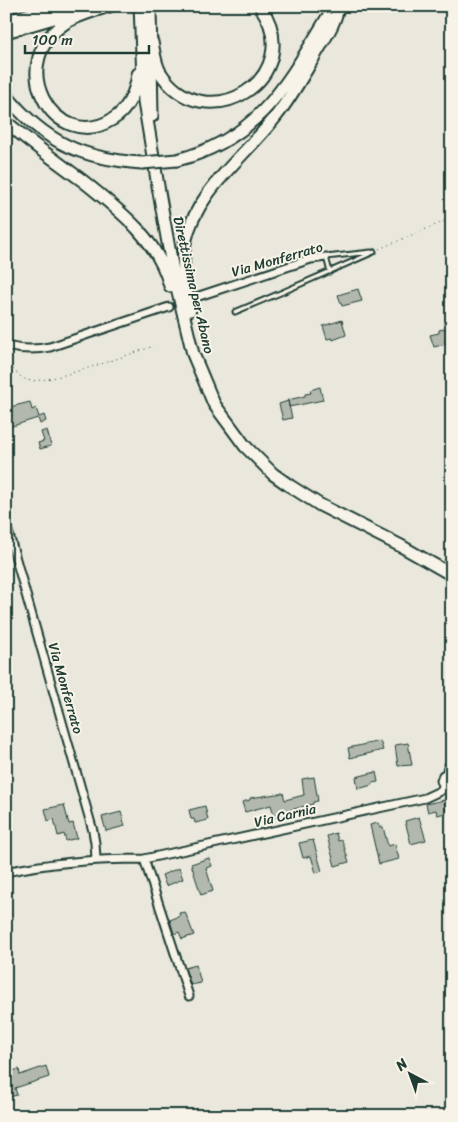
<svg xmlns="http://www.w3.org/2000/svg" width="458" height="1122" font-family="Sriracha,sans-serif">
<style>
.building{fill:#b2b8ae;stroke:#1f3d34}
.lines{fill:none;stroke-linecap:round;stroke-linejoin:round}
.service-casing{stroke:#1f3d34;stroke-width:7}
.minor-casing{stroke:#1f3d34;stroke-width:11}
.trunk-casing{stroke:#1f3d34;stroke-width:15}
.path{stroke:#1f3d34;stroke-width:1;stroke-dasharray:1 4;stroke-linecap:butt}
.service{stroke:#f7f3e8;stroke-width:3}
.minor{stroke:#f7f3e8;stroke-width:7}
.trunk{stroke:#f7f3e8;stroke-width:11}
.trunk-bridge-casing{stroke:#1f3d34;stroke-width:15;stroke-linecap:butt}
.trunk-bridge{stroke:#f7f3e8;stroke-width:11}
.labels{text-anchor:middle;stroke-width:4;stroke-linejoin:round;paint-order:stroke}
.street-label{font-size:14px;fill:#1f3d34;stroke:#f7f3e8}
</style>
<rect width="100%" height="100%" fill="#eae8dd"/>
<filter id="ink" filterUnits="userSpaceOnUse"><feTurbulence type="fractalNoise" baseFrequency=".02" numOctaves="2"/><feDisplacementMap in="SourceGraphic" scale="10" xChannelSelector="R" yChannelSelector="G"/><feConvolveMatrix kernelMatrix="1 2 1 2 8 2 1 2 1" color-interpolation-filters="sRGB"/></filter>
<g filter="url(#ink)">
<path class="building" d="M358 289 362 301 342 306 338 295Z
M342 320 346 335 333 340 332 338 327 339 323 326Z
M448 328V329L452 328V338L445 340 446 344 434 347 430 335 439 333V330Z
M320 387 323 400 289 407 288 400 305 396V394L311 393 310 390Z
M288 401 292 418 283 420 279 404Z
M30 402 32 410 36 408 39 417 44 415 46 421 40 424 38 418 6 428V408Z
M47 430 51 446 40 449 38 443 44 441 41 432Z
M380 741 383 750 350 758 348 748Z
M408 743 412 765 398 766 395 745Z
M376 772 378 782 372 783V785L358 789 356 777Z
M314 777 318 801 313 802V804L283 812 284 815 275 818 271 805 245 812 242 802 250 800V798L283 793 285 800 304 795 302 779Z
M444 800 446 813 437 815 436 810 428 812 426 804Z
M64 805 69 824 73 823 77 838 66 841 64 834 58 836 54 819 48 821 45 809Z
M205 806 208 820 195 823 194 819H191L189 810Z
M121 812 125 826 106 831 102 817Z
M419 817 426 840 411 844 405 821Z
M378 823 380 827H383L388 846 395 844 399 859 379 864 370 825Z
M336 833 338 841 342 840 349 862 335 866 327 836Z
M313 840 322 871 316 873 311 856 303 858 299 843Z
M209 858 212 866 206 868 213 891 201 895 191 864Z
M179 868 183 879 166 886 162 875Z
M185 912 194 935 182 939 179 932 174 934 170 920 180 916 179 913Z
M196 965 201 983 191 985 185 968Z
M46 1066 49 1077 15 1088 17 1095 6 1098V1090L9 1089 6 1073 19 1069 20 1075Z"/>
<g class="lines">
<defs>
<path id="service" d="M330 272 326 257 371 252
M235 312 285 291 374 252"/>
<path id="minor" d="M193 298 311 259 326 257
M6 346C22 350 35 350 50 347L169 307
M6 524 93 831 95 843 96 859
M452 772 443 775 441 781 445 789 452 790
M446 773 452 758
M144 859 189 996
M6 872C52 862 97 859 144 859L425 798 440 791 444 787"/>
<path id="trunk" d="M109 6C96 10 82 14 70 20 0 60 54 156 113 119 128 110 136 91 138 74
M140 6 144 102 159 192 173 271 193 354 214 404 245 446 273 474 290 486 320 505 401 546 452 575
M150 6 152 116
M6 21 59 6
M6 32 74 12
M152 42C154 52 155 63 160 72 204 142 310 78 260 6
M6 95C44 142 82 159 142 163
M6 122C31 143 57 162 83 181 119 210 158 239 170 286
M177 160C258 139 286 86 327 18
M190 310C186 288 181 265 185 243 196 190 246 156 277 115 291 97 302 77 314 57 322 42 336 24 338 6"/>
</defs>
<use href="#service" class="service-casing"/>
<use href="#minor" class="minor-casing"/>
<use href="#trunk" class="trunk-casing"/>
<path class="path" d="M379 249 452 218
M6 362C12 368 19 377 27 380 43 386 133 353 154 346"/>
<use href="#service" class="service"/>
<use href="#minor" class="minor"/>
<use href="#trunk" class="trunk"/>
<defs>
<path id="trunk-bridge" d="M142 163 177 160"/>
</defs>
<use href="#trunk-bridge" class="trunk-bridge-casing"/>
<use href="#trunk-bridge" class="trunk-bridge"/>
</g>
</g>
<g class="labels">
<g class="street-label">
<text transform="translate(277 259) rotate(-16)" y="5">Via Monferrato</text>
<text transform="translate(194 285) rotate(77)" y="5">Direttissima per Abano</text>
<text transform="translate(66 688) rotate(74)" y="5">Via Monferrato</text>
<text transform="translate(285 815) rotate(-13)" y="5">Via Carnia</text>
</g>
</g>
<rect width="458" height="1122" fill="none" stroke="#f7f3e8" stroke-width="25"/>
<rect x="12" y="12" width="433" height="1097" fill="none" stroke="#1f3d34" stroke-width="2" filter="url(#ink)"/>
<g transform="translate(410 1074) rotate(319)" stroke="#f7f3e8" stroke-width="4" paint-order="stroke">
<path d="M0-4L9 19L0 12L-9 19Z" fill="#1f3d34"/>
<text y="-8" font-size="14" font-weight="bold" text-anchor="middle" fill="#1f3d34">N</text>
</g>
<path d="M25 45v8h124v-8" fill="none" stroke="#1f3d34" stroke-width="2.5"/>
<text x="32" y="45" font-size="15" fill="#1f3d34" stroke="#f7f3e8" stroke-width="4" paint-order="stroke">100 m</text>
</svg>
